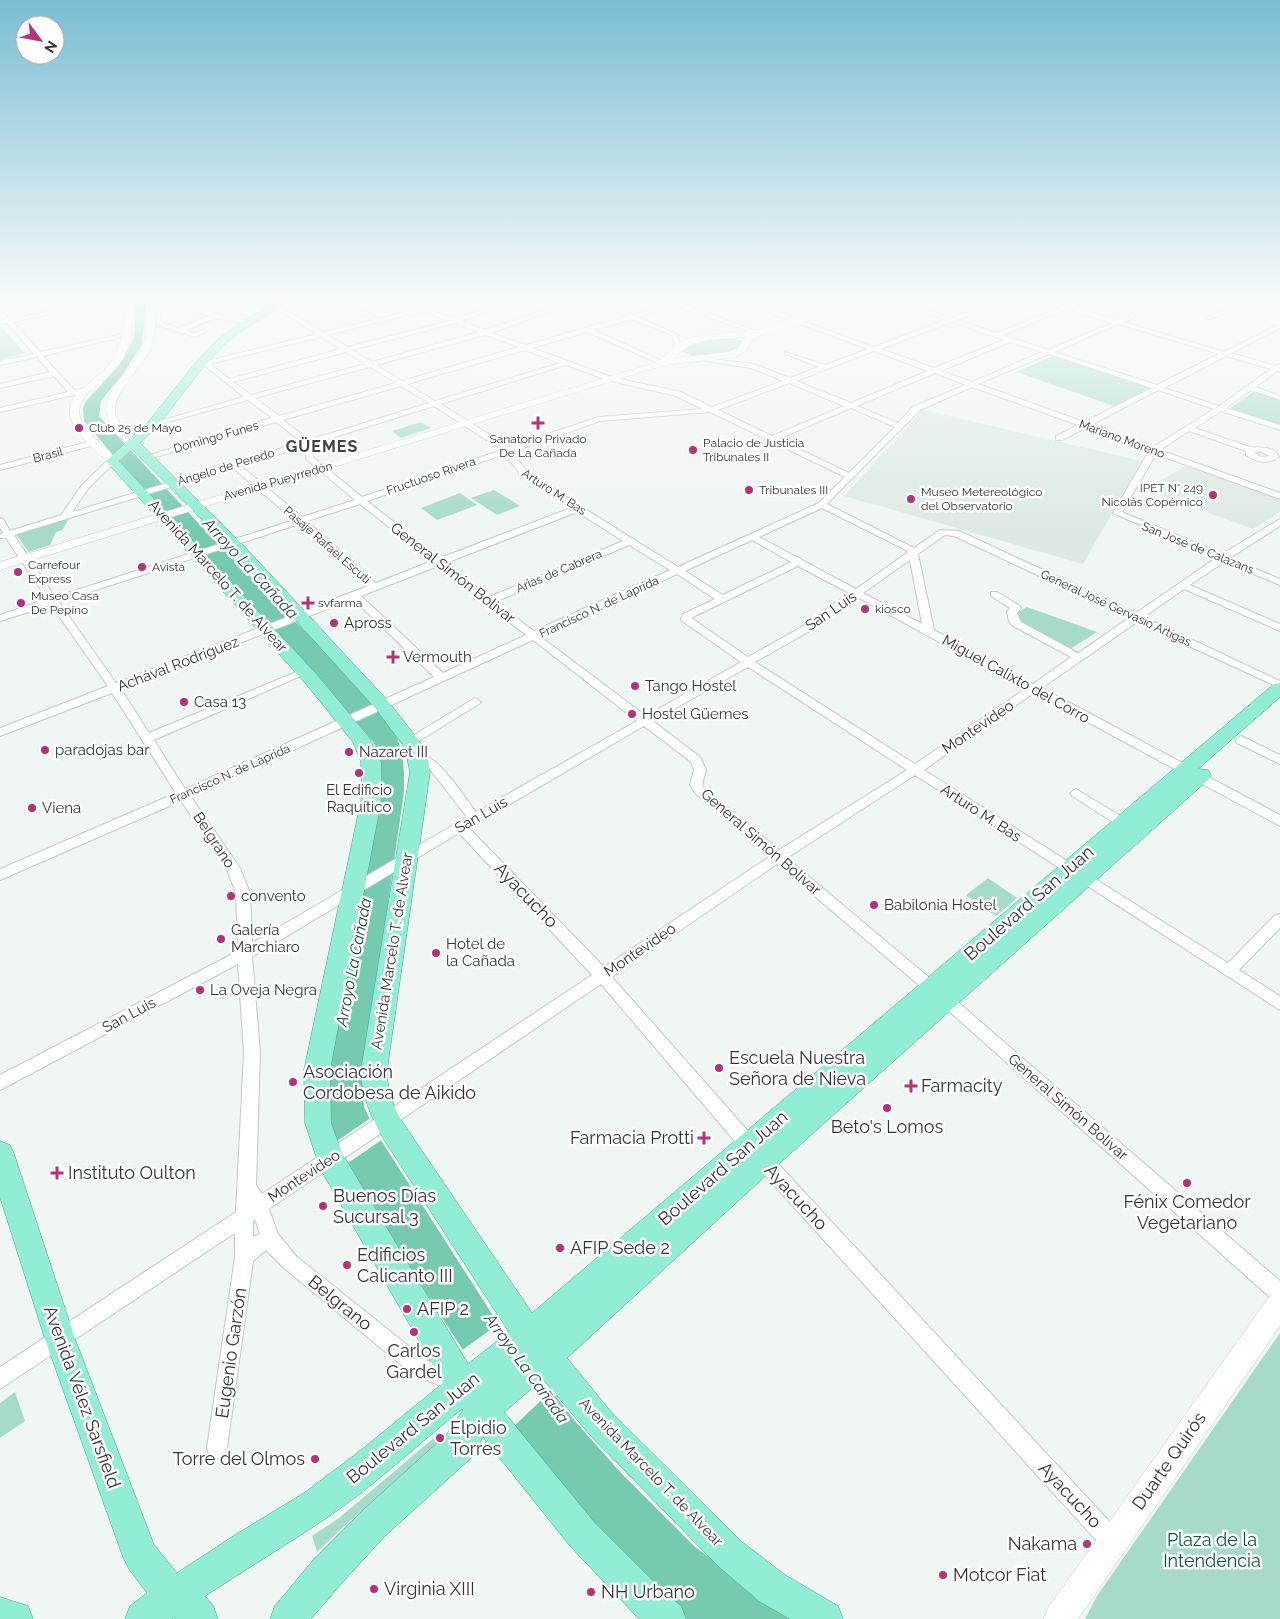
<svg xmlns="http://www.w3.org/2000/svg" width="1280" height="1619" font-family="Raleway,sans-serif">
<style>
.built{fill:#ddeae4}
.green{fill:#a7dbc9}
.water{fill:#75cab0}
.pier{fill:#f0f6f4}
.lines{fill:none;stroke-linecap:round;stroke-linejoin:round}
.street-casing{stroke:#c2c8c6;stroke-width:2}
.secondary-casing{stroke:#c2c8c6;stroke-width:1}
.primary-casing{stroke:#41a48a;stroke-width:1}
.street{fill:#fff;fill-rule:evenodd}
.secondary{fill:#fff;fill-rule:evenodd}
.primary{fill:#92edd5;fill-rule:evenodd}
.poi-dot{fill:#b53179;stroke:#fff;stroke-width:2}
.labels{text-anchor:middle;stroke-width:5;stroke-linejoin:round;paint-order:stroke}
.far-poi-label{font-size:12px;fill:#323433;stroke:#fff;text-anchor:start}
.far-street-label{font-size:12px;fill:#323433;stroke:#fff}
.street-label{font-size:15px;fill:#323433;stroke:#fff}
.poi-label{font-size:15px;fill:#323433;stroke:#fff;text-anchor:start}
.far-district-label{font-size:16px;font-weight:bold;letter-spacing:1px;fill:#3e4240;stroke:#fff}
.water-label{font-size:16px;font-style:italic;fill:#1e453a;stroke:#fff}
.near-street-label{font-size:18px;fill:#323433;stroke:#fff}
.near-poi-label{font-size:18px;fill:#323433;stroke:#fff;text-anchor:start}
.near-park-label{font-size:18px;fill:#0c5543;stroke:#fff}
</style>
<rect width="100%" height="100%" fill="#f0f6f4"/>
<path class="built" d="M923 410 1142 461 1083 564 844 496Z
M1186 466 1280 500V512L1253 529 1145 489Z"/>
<path class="green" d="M0 327H1L25 353 0 360Z
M734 338 742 341 744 345 730 354 695 357 682 351V349L703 339Z
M1055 355 1154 387 1114 406 1016 372Z
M1256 390 1280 399V425L1230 408Z
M421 422 431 428 401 438 392 431Z
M494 490 520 506 497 515 471 498Z
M460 493 477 505 437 520 421 508Z
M70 517 62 530 56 532 50 545 29 552 15 533Z
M1027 607 1097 632 1070 649 1018 621 1015 614Z
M988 878 1017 898 996 916 966 895Z
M1280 1333V1619H1085L1097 1596Z
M15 1392 25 1421 0 1438V1403Z
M438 1436 441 1440 439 1444 343 1527 317 1552 312 1536 339 1518 435 1437Z"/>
<path class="water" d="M136 300H146L142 345 122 375 101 401 99 416 215 541 333 659 387 720 398 740 402 754 404 772V792L362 1083 364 1107 377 1134 492 1314 574 1420 620 1472 695 1547 794 1619H687L640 1577 516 1432 415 1276 355 1176 334 1138 324 1090 381 796 380 758 374 743 311 670 125 469 84 421 83 408 86 401 114 371 128 350 134 336Z"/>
<path class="pier" d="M372 1117 383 1139 345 1165 334 1143Z
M501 1322 553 1389 511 1429 461 1351Z"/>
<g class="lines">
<defs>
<path id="street" d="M19 300H29L0 307V303Z
M106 300H115L13 322 40 352 127 333 130 335 43 356 74 390 83 389V393L0 412V408L68 392 54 376 0 388V384L50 372 37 357 0 365V361L34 354 7 323 0 325V321L4 320 0 316V310L10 319Z
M153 300H161L251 322 248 324 215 318 186 330 195 333 203 330 206 332 195 337 157 325 155 317 160 316 162 323 179 328 209 316Z
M263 300H269L323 332 373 320 335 300H342L379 319 418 309 396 300C406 300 414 306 423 307 434 309 447 300 459 300L430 310 455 319 513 300H521L461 321 485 330 575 300H582L491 333 526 345 626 316 607 308V306L633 315 671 303 672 302 693 300 683 304 762 333 757 334 676 306 638 317 678 335 680 350 675 349 673 337 670 334 632 319 594 330 662 361V363H658L587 332 532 348 611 377 681 392 712 407 783 381 751 368 706 361 703 359 704 358 753 364 790 378 819 367 785 354V352L825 365 868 349 736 300H743L757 304 784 300 763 307 874 347 945 320 887 300H895L951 318 1001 300H1008L957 320 997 333 1061 308 1039 300C1049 300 1060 306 1068 305 1076 304 1081 300 1089 300L1073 307 1117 320 1166 300H1173L1124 322 1224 352 1280 324V328L1231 353 1275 366 1280 364V372L1277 371 1256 387 1280 396V400L1251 390 1226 408 1280 425V430L1221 411 1195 428 1250 447 1267 448 1276 452 1279 457C1269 465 1256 462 1246 455V451L1189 431 1160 450 1280 493V499L1156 454 1122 512 1222 554 1280 519V526L1230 558 1280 579V585L1224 562 1190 585 1280 624V631L1184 589 1144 617 1280 681V688L1137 622 1042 688 1280 815V826L1034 693 924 770 1228 963 1275 915 1280 914V928L1239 970 1280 996V1010L915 775 787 858 951 996 1280 1281V1302L1273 1300 941 1004 777 864 612 977 755 1139 1121 1534 1124 1542 1121 1550 1113 1553 1105 1550 743 1151 601 984 269 1209 278 1234 296 1256 426 1360 460 1374 463 1381 460 1388 453 1391 412 1374 284 1268 266 1250 253 1261 227 1448 224 1455 217 1458 210 1455 207 1448 235 1257V1233L0 1389V1367L236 1212 244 1052 238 964 0 1090V1075L238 951 236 893 227 870 181 801 0 880V869L176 793 112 693 0 736V728L108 686 51 605 0 621V615L47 599 6 538H0V534L3 533 0 528V518L3 519 10 531 61 515 82 485 109 459 116 461 88 489 72 512 302 442 276 422 149 459 142 457 272 418 248 400 153 426 149 424 244 397 204 365H199V363L317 334ZM1068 309 1112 323 1048 350 1003 335ZM424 311 449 321 348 347 327 335ZM952 322 1004 340 934 368 881 349ZM455 323 479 332 372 362 352 350ZM1118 324 1219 354 1157 385 1054 352ZM485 335 519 347 402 381 376 365ZM321 337 341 349 229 379 210 364ZM1010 342 1042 352 972 382 941 371ZM525 350 560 363 435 401 407 384ZM874 351 928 371 851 403 796 381ZM346 352 365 364 251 395 233 382ZM1049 354 1152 388 1084 422 978 384ZM1226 356 1271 369 1219 406 1164 388ZM566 365 607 380 676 396 702 409 599 417 509 447 441 404ZM370 367 396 383 279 416 255 398ZM935 373 966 385 914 406 898 423 857 406ZM789 383 844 406 772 436 718 410ZM401 386 429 403 309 440 283 420ZM972 387 1078 425 1056 436V440H1062L1085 428 1149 451 1113 513 1216 558 1136 613 959 531 940 530 914 548 827 504 920 410ZM1158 390 1214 409 1153 447 1091 425ZM434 406 502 450 362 497 313 457 314 448 312 444ZM851 408 895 427 849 473 778 439ZM710 412 845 477 819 503 678 567 529 474 512 452 600 421ZM305 446 306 459 355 500 302 517 241 466ZM1254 452H1262L1270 456 1261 457ZM505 454 523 478 571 508 440 558 367 501ZM233 468 294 520 55 597 14 535ZM360 504 432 561 376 583 307 521ZM822 508 906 550 908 552 856 589 759 537ZM577 512 623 541 489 597 446 563ZM299 524 368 586 116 683 59 602ZM945 535 954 536 1129 618 1078 653 1021 622 1017 613 1021 608 1020 606 997 592H991V596L1010 608 1007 612 1009 621 1013 626 1071 657 1033 684 934 630 918 554ZM752 540 791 562 723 595 685 571ZM629 545 670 570 534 631 495 602ZM910 560 922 624 863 593ZM438 566 526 635 443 673 361 596ZM798 566 849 593 800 628 748 657 691 618ZM677 574 715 599 683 614 681 619 682 621 741 662 646 716 541 637ZM857 597 1025 689 915 764 755 662 808 632ZM353 599 434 677 185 789 154 740 310 672 309 670H301L149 733 121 689ZM533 640 637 721 476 812C465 798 434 748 414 753L412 756 428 767 467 817 252 943 250 893 240 868 191 797ZM748 667 907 770 779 850 704 788 702 785 706 770 700 757 653 721ZM644 726 691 762 694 770 690 785 696 794 769 857 604 967 469 828ZM459 833 592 975 262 1194 256 1185 260 1052 252 957ZM255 1219 260 1234 253 1237V1221Z
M1245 300H1252L1211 319 1206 318Z
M1275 300H1280V302L1276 301Z
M95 440H98V444L0 470V465Z
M475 698 481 702 479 704 414 744H406L404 741Z
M1241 736 1280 755V764L1237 743 1235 740Z
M1076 789 1127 820 1129 823 1127 826H1119L1072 796 1070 793Z"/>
<path id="secondary" d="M126 300H134C133 323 133 344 120 363 109 380 74 395 80 417 85 434 107 447 118 461L112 464 108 463C89 443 50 416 82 389 91 380 103 374 110 363 124 344 124 323 126 300Z
M146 300H154C155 316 157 334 150 350 142 368 109 395 116 416 120 427 132 434 138 443L133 446C126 445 121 437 116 432 88 398 128 378 141 349 148 334 146 316 146 300Z
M861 300H872L762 335 753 340 746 351 734 357 672 364 651 369 0 570V562L658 362 679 343 692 337 758 330ZM745 337 739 347 729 352 674 358C696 336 716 340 745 337Z
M1189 300H1201L1280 320V326Z
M1280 1290V1326L1078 1619H1043L1048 1608 1271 1294Z"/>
<path id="primary" d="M280 300H291L246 328 225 344 204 366 157 427 140 443 242 544 388 701 423 746 427 756 430 772 387 1070C387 1089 392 1104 401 1120L532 1313 1274 684 1280 683V697L1198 769 1208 770 1211 775 1208 780 773 1169 567 1358 612 1413 741 1541 785 1575 838 1606 843 1619H790L759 1601 717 1565 590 1435 543 1379 504 1412 594 1522 666 1594 681 1606 686 1619H639L570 1546 483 1437 471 1458 385 1536 340 1585 311 1619H270L275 1606 314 1559 361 1512 447 1434 463 1410 462 1409C417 1445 375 1485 328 1517 288 1544 246 1569 205 1596L213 1606 218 1619H176L174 1617 172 1619H125L130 1606 147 1593 129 1569 123 1557 45 1339 0 1197V1141L10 1145 14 1154 75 1339 154 1545 177 1573 235 1535 304 1493 360 1451 443 1383 320 1168 305 1123 304 1070 362 796 361 762 353 742 306 684 106 461 149 421 196 362 217 340 238 324ZM132 449 232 550 376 709 405 748 410 772 361 1070C361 1095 371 1116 383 1138L509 1332 468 1364 342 1153 331 1123 330 1070 382 796 381 762 368 736 318 676 119 461Z
M0 1597 28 1606 33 1619H0Z"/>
</defs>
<use href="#street" class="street-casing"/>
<use href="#secondary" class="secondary-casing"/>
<use href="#primary" class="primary-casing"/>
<use href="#street" class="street"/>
<use href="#secondary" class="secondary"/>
<use href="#primary" class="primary"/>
</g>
<linearGradient id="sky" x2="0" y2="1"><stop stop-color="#7abdd2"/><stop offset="0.57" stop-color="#f8fbfa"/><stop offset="1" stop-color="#f8fbfa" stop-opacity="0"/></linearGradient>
<rect width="1280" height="526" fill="url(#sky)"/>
<g class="poi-dot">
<path d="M535.5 415.5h5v5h5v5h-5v5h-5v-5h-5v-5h5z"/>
<circle cx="79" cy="428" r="5"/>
<circle cx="693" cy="450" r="5"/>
<circle cx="749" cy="490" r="5"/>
<circle cx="1213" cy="495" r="5"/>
<circle cx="911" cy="499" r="5"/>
<circle cx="142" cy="567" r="5"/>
<circle cx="18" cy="572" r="5"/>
<circle cx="21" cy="603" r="5"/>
<path d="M305.5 595.5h5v5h5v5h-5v5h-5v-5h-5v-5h5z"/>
<circle cx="865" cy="609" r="5"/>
<circle cx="334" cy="623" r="5"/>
<path d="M390.5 649.5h5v5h5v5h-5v5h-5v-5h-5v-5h5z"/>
<circle cx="635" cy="686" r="5"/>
<circle cx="184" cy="702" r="5"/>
<circle cx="632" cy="714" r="5"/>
<circle cx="45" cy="750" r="5"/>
<circle cx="349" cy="752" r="5"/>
<circle cx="359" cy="773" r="5"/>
<circle cx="32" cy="808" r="5"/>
<circle cx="231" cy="896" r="5"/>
<circle cx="874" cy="905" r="5"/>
<circle cx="221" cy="939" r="5"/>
<circle cx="436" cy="953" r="5"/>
<circle cx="200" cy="990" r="5"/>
<circle cx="719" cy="1068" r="5"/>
<circle cx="293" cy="1082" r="5"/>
<path d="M908.5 1078.5h5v5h5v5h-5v5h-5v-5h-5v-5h5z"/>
<circle cx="887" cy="1108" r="5"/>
<path d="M701.5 1130.5h5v5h5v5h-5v5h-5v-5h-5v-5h5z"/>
<path d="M54.5 1165.5h5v5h5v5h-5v5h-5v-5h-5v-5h5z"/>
<circle cx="1187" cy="1183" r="5"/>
<circle cx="323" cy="1206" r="5"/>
<circle cx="560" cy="1248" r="5"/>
<circle cx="347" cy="1265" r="5"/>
<circle cx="407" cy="1309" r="5"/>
<circle cx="414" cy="1332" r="5"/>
<circle cx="440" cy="1438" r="5"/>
<circle cx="315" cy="1459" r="5"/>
<circle cx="1087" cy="1544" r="5"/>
<circle cx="943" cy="1575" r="5"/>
<circle cx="374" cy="1589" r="5"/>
<circle cx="591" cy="1592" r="5"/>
</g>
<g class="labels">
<g class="far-poi-label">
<text x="89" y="432">Club 25 de Mayo</text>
<text x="538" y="443" text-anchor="middle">Sanatorio Privado<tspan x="538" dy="14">De La Cañada</tspan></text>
<text x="703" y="447">Palacio de Justicia<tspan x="703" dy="14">Tribunales II</tspan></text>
<text x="1203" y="492" text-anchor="end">IPET N° 249<tspan x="1203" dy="14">Nicolás Copérnico</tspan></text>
<text x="759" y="494">Tribunales III</text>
<text x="921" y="496">Museo Metereológico<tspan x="921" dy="14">del Observatorio</tspan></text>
<text x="28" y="569">Carrefour<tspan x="28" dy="14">Express</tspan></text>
<text x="152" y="571">Avista</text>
<text x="31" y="600">Museo Casa<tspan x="31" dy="14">De Pepino</tspan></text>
<text x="318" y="607">svfarma</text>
<text x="875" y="613">kiosco</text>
</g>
<g class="far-street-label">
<text transform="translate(216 437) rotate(-16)" y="4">Domingo Funes</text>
<text transform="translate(1122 439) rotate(20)" y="4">Mariano Moreno</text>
<text transform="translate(48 455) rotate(-15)" y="4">Brasil</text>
<text transform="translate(226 467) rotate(-17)" y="4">Ángelo de Peredo</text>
<text transform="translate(431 476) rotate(-19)" y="4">Fructuoso Rivera</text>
<text transform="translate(278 481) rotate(-16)" y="4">Avenida Pueyrredón</text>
<text transform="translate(554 492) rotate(33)" y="4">Arturo M. Bas</text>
<text transform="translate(327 545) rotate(41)" y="4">Pasaje Rafael Escuti</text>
<text transform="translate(1198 548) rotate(22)" y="4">San José de Calazans</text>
<text transform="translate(559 571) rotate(-23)" y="4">Arias de Cabrera</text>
<text transform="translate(599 607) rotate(-25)" y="4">Francisco N. de Laprida</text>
<text transform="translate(1116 608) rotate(25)" y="4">General José Gervasio Artigas</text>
<text transform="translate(230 774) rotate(-24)" y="4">Francisco N. de Laprida</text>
</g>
<g class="street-label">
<text transform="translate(453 573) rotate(38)" y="5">General Simón Bolivar</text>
<text transform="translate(218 576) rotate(48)" y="5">Avenida Marcelo T. de Alvear</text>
<text transform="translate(831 611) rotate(-34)" y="5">San Luis</text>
<text transform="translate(178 664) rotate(-21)" y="5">Achával Rodríguez</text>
<text transform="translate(1016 679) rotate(29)" y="5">Miguel Calixto del Corro</text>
<text transform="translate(978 727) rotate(-34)" y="5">Montevideo</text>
<text transform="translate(981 813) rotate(33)" y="5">Arturo M. Bas</text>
<text transform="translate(481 815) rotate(-30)" y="5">San Luis</text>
<text transform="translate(214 840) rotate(57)" y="5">Belgrano</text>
<text transform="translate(761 842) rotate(41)" y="5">General Simón Bolivar</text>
<text transform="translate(640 950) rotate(-34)" y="5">Montevideo</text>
<text transform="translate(392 951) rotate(-81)" y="5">Avenida Marcelo T. de Alvear</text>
<text transform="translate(129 1015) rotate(-28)" y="5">San Luis</text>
<text transform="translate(1068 1107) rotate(41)" y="5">General Simón Bolivar</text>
<text transform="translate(304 1176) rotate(-33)" y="5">Montevideo</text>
<text transform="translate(651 1472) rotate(46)" y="5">Avenida Marcelo T. de Alvear</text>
</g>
<g class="poi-label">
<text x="344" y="628">Apross</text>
<text x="403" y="662">Vermouth</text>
<text x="645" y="691">Tango Hostel</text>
<text x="194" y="707">Casa 13</text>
<text x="642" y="719">Hostel Güemes</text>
<text x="55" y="755">paradojas bar</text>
<text x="359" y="757">Nazaret III</text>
<text x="359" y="795" text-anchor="middle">El Edificio<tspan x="359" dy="17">Raquítico</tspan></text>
<text x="42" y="813">Viena</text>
<text x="241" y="901">convento</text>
<text x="884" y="910">Babilonia Hostel</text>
<text x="231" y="935">Galería<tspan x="231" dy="17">Marchiaro</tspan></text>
<text x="446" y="949">Hotel de<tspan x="446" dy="17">la Cañada</tspan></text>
<text x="210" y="995">La Oveja Negra</text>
</g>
<g class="far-district-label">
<text x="322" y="452">GÜEMES</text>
</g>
<g class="water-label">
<text transform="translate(251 568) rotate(47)" y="6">Arroyo La Cañada</text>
<text transform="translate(353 962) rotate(-79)" y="6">Arroyo La Cañada</text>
<text transform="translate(527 1368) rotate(54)" y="6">Arroyo La Cañada</text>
</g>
<g class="near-street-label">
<text transform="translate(526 895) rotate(46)" y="6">Ayacucho</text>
<text transform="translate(1029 903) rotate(-41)" y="6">Boulevard San Juan</text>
<text transform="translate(723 1168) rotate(-41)" y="6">Boulevard San Juan</text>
<text transform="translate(796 1197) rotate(47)" y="6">Ayacucho</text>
<text transform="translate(340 1303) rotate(39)" y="6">Belgrano</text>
<text transform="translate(231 1353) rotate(-82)" y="6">Eugenio Garzón</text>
<text transform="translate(82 1397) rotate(70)" y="6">Avenida Vélez Sarsfield</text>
<text transform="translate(413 1428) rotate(-39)" y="6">Boulevard San Juan</text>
<text transform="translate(1169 1461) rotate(-55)" y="6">Duarte Quirós</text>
<text transform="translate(1070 1495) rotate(47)" y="6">Ayacucho</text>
</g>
<g class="near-poi-label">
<text x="729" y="1064">Escuela Nuestra<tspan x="729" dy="21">Señora de Nieva</tspan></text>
<text x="303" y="1078">Asociación<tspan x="303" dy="21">Cordobesa de Aikido</tspan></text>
<text x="921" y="1092">Farmacity</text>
<text x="887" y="1133" text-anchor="middle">Beto's Lomos</text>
<text x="694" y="1144" text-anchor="end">Farmacia Protti</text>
<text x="68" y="1179">Instituto Oulton</text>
<text x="333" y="1202">Buenos Días<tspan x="333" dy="21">Sucursal 3</tspan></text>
<text x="1187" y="1208" text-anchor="middle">Fénix Comedor<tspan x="1187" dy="21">Vegetariano</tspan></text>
<text x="570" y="1254">AFIP Sede 2</text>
<text x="357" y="1261">Edificios<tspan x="357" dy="21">Calicanto III</tspan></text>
<text x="417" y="1315">AFIP 2</text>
<text x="414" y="1357" text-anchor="middle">Carlos<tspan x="414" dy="21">Gardel</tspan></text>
<text x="450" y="1434">Elpidio<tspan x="450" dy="21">Torres</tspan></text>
<text x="305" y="1465" text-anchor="end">Torre del Olmos</text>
<text x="1077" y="1550" text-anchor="end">Nakama</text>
<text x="953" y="1581">Motcor Fiat</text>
<text x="384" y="1595">Virginia XIII</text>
<text x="601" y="1598">NH Urbano</text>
</g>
<g class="near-park-label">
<text x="1212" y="1546">Plaza de la<tspan x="1212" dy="21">Intendencia</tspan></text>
</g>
</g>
<g transform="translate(40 40) rotate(122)"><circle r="24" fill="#ffffff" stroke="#adaead"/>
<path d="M0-4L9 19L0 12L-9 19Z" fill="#b53179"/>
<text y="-8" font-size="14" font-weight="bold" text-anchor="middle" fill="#323433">N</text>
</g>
</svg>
